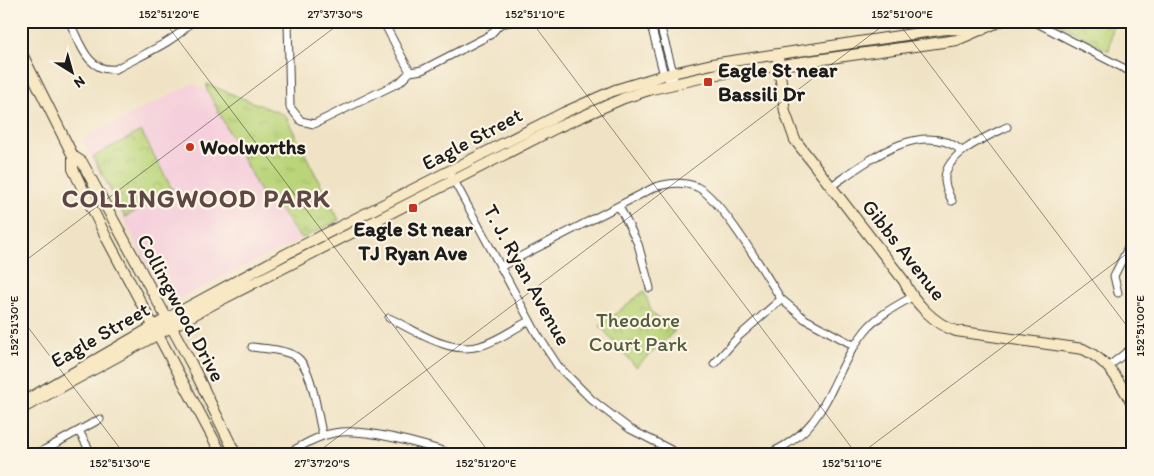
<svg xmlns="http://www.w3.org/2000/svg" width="1154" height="476" font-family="Itim,sans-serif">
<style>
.built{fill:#f5cfdc}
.grass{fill:url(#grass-tufts);stroke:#6a784a}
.park{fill:url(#park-crowns);stroke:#6a784a}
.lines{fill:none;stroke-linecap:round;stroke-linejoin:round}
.street-casing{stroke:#3c3a35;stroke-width:9}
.secondary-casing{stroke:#3c3a35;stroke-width:12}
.street{stroke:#fff;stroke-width:7}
.secondary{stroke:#f8e8c3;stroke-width:10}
.ticks{fill:none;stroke:#1c1c1c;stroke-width:1;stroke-opacity:0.45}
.poi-dot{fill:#c8321e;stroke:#fcf5e5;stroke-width:2}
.labels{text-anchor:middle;stroke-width:4.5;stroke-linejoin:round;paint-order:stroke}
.poi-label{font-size:21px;font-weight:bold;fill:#1c1c1c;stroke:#fcf5e5;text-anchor:start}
.street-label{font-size:21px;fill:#1c1c1c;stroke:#fcf5e5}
.park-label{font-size:21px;fill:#535c3d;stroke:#fcf5e5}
.district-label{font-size:26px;font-weight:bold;letter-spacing:1px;fill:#5e4644;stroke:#fcf5e5}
.neatline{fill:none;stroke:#1c1c1c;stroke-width:2}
.ticks-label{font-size:12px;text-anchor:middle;fill:#1c1c1c}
</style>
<defs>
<pattern id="grass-tufts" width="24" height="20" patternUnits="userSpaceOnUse" patternTransform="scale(1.25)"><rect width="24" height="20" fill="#b9d479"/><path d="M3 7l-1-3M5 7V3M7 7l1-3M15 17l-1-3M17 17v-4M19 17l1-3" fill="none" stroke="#9eb568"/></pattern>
<pattern id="park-crowns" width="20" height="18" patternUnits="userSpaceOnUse" patternTransform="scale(1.25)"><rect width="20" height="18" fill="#b9d479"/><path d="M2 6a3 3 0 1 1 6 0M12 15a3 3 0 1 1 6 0" fill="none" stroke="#9eb568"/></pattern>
</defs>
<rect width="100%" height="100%" fill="#fcf5e5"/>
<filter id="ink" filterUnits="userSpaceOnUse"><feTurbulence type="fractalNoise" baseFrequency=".02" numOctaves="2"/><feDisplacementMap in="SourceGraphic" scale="10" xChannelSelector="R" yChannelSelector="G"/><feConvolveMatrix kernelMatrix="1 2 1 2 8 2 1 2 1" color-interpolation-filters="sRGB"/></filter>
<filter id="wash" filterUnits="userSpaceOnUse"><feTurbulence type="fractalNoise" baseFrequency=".0096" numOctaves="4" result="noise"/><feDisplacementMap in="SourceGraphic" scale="20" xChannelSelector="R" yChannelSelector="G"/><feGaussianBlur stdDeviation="1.12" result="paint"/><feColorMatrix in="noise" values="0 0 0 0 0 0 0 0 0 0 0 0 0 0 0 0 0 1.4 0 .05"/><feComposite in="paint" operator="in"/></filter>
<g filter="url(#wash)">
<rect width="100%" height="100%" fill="#f0e3c5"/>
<path class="built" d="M192 84 207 90 268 206 271 203 281 209 297 234 303 238 178 299 168 296 159 287 82 139Z"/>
<path class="grass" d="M207 84 285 115 339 220 303 238C290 230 286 212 271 203L268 207 207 90Z"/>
<path class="park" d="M1054 21H1114L1109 51Z
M141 131 173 191 125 217 93 157Z
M644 291 652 313 675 331 636 367 600 326Z"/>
</g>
<g filter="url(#ink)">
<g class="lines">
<defs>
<path id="street" d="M69 21C80 42 87 73 116 69 137 57 178 41 191 21
M288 21 290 107 301 121 314 124 400 82 410 72 422 70 490 35 500 24 515 21
M383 21 410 72
M652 21 651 25 664 75 673 83
M659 21 674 76
M1033 21 1133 73
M452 177 537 334 558 366 592 400 630 429 681 455
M830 187C865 163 921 117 962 151
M952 201C949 194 944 186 945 178 946 153 988 136 1007 127
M619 206 638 244 650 288
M500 267 655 187C668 183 683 181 697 187 721 198 765 274 781 299L805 319 855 346
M1118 293 1114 276 1133 238
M389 318C416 331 450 355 480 346 498 341 513 329 529 321
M252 347C265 349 283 349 295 356 313 366 317 416 323 436
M714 364 738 337 781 299
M1109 366 1133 347
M79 431 92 455
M35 455 100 419
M286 455C301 446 317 436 334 433 364 427 425 445 455 455
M766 455C833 427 827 378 865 331 877 316 896 306 912 297"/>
<path id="secondary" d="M21 52 73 156V169L106 237 222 455
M778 59 785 112 795 140 904 281C913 301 934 324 956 331L1083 349C1109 361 1119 381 1133 405
M73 156 82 162 191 363 236 455
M21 403 166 319 288 253 563 113 615 90 664 75 712 64 946 29 982 30
M21 409 217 302 556 128 624 98 652 89 718 74 957 40 1001 21"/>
</defs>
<use href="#street" class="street-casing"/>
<use href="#secondary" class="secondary-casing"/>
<use href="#street" class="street"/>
<use href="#secondary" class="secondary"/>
</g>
</g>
<path class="ticks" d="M164 21 491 455M531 21 857 455M897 21 1133 334M21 264 343 21M21 318 125 455M314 455 889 21M859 455 1133 249"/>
<g class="poi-dot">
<rect x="703" y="77" width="10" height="10" rx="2.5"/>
<circle cx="190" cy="147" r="5"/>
<rect x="408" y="203" width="10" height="10" rx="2.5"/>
</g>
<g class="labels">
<g class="poi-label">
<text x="718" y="77">Eagle St near<tspan x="718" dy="24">Bassili Dr</tspan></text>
<text x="200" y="154">Woolworths</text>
<text x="413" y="236" text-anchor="middle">Eagle St near<tspan x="413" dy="24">TJ Ryan Ave</tspan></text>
</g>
<g class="street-label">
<text transform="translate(472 139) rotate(-28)" y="7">Eagle Street</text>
<text transform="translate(904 250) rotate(52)" y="7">Gibbs Avenue</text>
<text transform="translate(527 275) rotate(61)" y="7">T. J. Ryan Avenue</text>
<text transform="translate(181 308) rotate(62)" y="7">Collingwood Drive</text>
<text transform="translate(100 335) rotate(-30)" y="7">Eagle Street</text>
</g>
<g class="park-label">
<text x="638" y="327">Theodore<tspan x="638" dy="24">Court Park</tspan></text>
</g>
<g class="district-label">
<text x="196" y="207">COLLINGWOOD PARK</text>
</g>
</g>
<rect width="1154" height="476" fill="none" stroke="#fcf5e5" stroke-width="55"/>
<g transform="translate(72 72) rotate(143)" stroke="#fcf5e5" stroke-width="4" paint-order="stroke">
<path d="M0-4L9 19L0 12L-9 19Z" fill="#1c1c1c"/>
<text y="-8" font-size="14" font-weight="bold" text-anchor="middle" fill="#1c1c1c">N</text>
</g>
<rect x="28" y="28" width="1098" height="420" class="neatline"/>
<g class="ticks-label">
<text x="169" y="18">152°51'20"E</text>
<text x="335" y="18">27°37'30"S</text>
<text x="535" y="18">152°51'10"E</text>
<text x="902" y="18">152°51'00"E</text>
<text transform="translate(14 326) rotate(-90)" y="4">152°51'30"E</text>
<text transform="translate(1140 326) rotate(-90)" y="4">152°51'00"E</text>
<text x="120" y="467">152°51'30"E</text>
<text x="322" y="467">27°37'20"S</text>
<text x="486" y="467">152°51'20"E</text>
<text x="852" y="467">152°51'10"E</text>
</g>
</svg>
